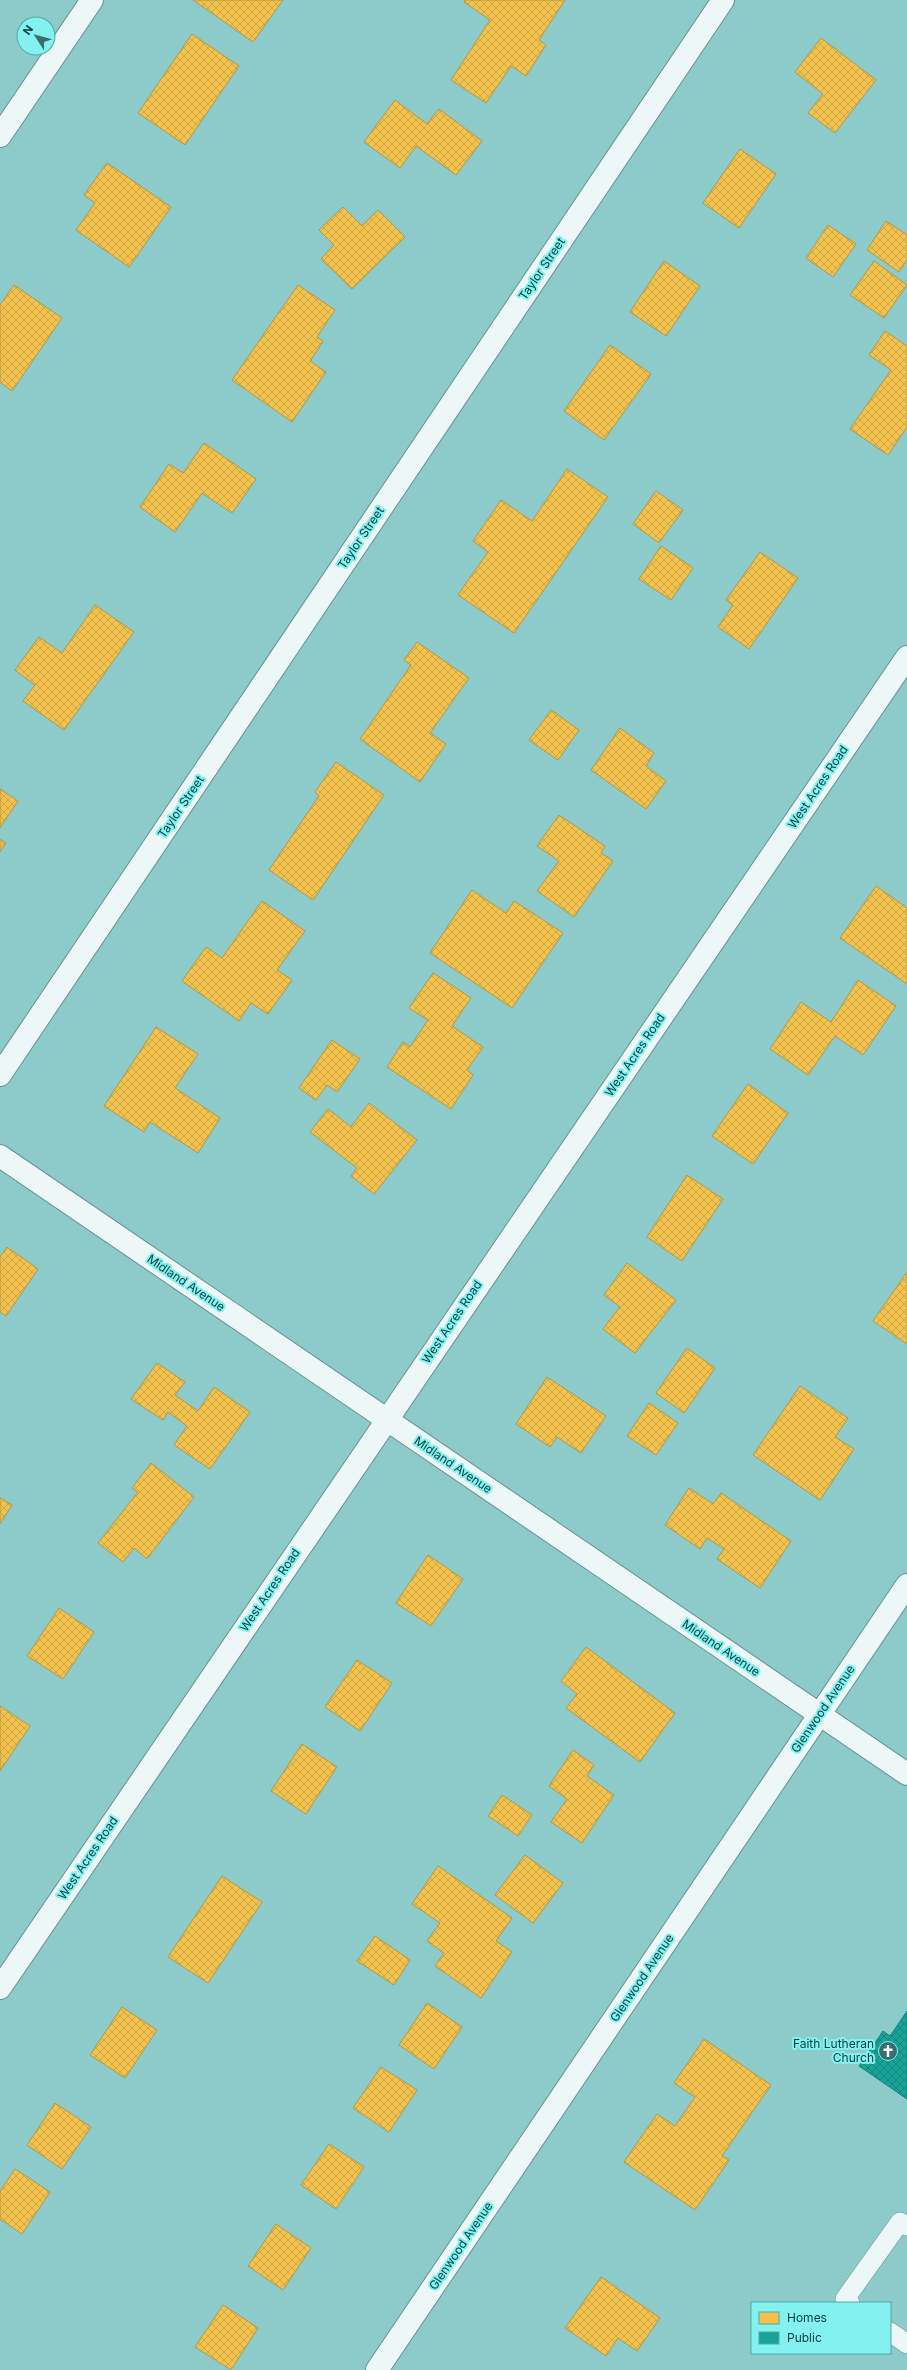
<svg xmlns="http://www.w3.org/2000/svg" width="907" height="2370" font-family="Inter,sans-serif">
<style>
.homes{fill:url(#homes-cross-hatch);stroke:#ad9a49}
.public{fill:url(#public-cross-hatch);stroke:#13857d}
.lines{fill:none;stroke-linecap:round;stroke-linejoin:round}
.lane-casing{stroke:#669392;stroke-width:20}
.street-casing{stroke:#669392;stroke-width:24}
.secondary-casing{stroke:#669392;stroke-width:24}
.lane{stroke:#eef7f7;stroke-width:19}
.street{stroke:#eef7f7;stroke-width:22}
.secondary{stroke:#eef7f7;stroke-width:22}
.labels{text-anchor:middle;stroke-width:4;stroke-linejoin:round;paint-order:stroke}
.street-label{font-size:12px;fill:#0b3e3d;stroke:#82f1ef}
.poi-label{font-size:12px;fill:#0b3e3d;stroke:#82f1ef;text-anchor:end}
</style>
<defs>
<pattern id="homes-cross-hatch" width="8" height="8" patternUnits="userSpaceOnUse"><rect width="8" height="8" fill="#f2c14e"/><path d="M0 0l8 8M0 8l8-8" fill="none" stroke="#cea745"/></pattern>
<pattern id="public-cross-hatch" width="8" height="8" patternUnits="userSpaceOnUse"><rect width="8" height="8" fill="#17a398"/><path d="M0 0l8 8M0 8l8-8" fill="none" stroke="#13867d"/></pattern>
</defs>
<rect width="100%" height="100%" fill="#8dcbca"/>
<path class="homes" d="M193 0H283L253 42Z
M465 0H565L539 40 546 45 526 76 511 66 486 103 451 80 490 20 464 2Z
M192 34 239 66 185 145 138 113Z
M821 38 876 80 835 133 808 113 823 94 795 72Z
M395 100 427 124 439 109 482 141 456 175 416 146 400 168 364 142Z
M740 149 776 174 739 228 703 203Z
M107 163 171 207 129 267 76 230 95 203 84 195Z
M343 207 362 226 378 210 405 237 352 289 321 259 334 245 319 230Z
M886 221 907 235V260L899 272 867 250Z
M828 225 856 244 833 277 806 258Z
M664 261 700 286 666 336 630 312Z
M874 261 907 285 884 318 850 295Z
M14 285 62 318 12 391 0 382V305Z
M298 285 335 310 317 337 323 341 310 361 326 372 292 422 232 380Z
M885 331 907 346V427L888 455 850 429 891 370 869 355Z
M610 345 651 374 604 440 564 411Z
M204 443 256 479 232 513 202 493 175 532 140 507 169 464 183 473Z
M567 469 608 497 514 633 458 595 488 552 473 541 501 500 532 521Z
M656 491 683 510 659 543 633 524Z
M661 546 693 568 671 600 639 579Z
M760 552 798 578 749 649 718 627 733 605 726 600Z
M95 605 134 632 64 730 23 701 35 685 15 670 39 637 62 653Z
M417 642 469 678 430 733 446 744 420 782 360 739 411 665 404 660Z
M551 710 579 730 558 760 529 740Z
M620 728 654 753 646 766 666 781 646 809 591 770Z
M336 762 384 795 313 900 269 870 319 796 315 792Z
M0 789 18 801 0 828Z
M559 815 605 846 601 853 613 861 574 917 537 891 559 861 537 846Z
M0 839 6 843 0 852Z
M876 886 907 908V984L840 938Z
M472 890 506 913 514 901 563 933 512 1008 430 953Z
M262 901 305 931 277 970 292 980 268 1014 251 1003 239 1021 182 981 206 947 222 958Z
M433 973 471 998 452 1026 483 1047 467 1070 473 1075 451 1109 387 1067 403 1042 410 1047 428 1020 409 1008Z
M858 980 896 1006 863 1055 835 1036 808 1075 770 1049 801 1002 831 1022Z
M156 1027 198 1054 175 1088 220 1118 198 1153 150 1122 144 1132 104 1106Z
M332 1040 360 1059 337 1092 327 1085 316 1100 299 1088Z
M748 1084 788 1113 753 1164 712 1136Z
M369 1103 417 1140 374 1194 351 1176 357 1168 310 1132 328 1109 351 1127Z
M687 1175 723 1199 682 1261 647 1237Z
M7 1247 38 1269 6 1316 0 1312V1257Z
M627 1263 676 1300 635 1353 603 1329 620 1307 604 1295Z
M907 1272V1344L873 1321Z
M687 1348 715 1368 684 1413 656 1393Z
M157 1363 185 1382 175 1395 198 1411 214 1387 250 1412 210 1469 174 1445 187 1426 168 1412 163 1420 131 1399Z
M547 1377 606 1416 581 1453 557 1437 550 1447 516 1424Z
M800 1386 848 1418 835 1437 854 1449 820 1500 753 1455Z
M649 1403 678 1423 656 1455 627 1436Z
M151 1463 194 1497 147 1559 134 1548 123 1562 98 1543 138 1492 132 1488Z
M689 1488 713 1504 721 1493 791 1541 760 1588 717 1559 724 1549 707 1538 700 1549 665 1525Z
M0 1498 12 1505 0 1524Z
M428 1555 463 1579 431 1626 396 1603Z
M59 1608 94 1632 63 1679 27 1656Z
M586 1647 675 1713 640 1762 566 1708 577 1694 561 1681Z
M357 1660 392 1683 360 1731 325 1707Z
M0 1706 30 1726 0 1771Z
M302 1744 337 1767 306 1814 271 1791Z
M573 1750 594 1765 587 1776 614 1795 582 1843 551 1822 567 1799 549 1786Z
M502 1795 532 1815 518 1836 488 1816Z
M525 1855 563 1883 533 1923 495 1895Z
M438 1866 512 1918 496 1941 512 1952 481 1998 435 1966 444 1953 427 1941 440 1923 412 1904Z
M222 1876 262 1902 208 1983 168 1957Z
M375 1936 410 1960 394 1985 357 1961Z
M427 2003 462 2027 434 2069 399 2045Z
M122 2007 157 2030 125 2078 90 2055Z
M704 2039 771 2085 722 2156 729 2160 695 2210 624 2162 657 2114 675 2126 695 2097 674 2083Z
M381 2067 417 2090 389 2132 353 2108Z
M55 2103 91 2127 62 2169 27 2145Z
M329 2144 364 2167 336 2209 301 2185Z
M15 2169 50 2192 22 2234 0 2219V2191Z
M276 2224 311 2248 283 2290 248 2266Z
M601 2277 660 2318 637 2351 618 2338 606 2356 565 2328Z
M223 2305 258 2328 231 2370 195 2347Z"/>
<path class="public" d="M907 2011V2099L859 2066 883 2031 890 2036Z"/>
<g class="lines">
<defs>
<path id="lane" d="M850 2303 845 2299 900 2222 907 2226
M890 2332 907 2344"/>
<path id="street" d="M0 136 92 0
M0 1075 723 0
M0 1988 907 657"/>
<path id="secondary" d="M0 1156 907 1774
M377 2370 907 1585"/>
</defs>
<use href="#lane" class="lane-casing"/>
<use href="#street" class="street-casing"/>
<use href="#secondary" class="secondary-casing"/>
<use href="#lane" class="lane"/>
<use href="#street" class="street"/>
<use href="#secondary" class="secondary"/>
</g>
<defs>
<symbol id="church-disc" viewBox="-11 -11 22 22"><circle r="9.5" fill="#386f6e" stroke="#82f1ef"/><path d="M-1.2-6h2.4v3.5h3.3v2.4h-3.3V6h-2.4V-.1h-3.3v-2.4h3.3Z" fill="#fff"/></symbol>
</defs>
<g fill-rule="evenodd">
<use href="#church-disc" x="877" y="2040" width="22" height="22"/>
</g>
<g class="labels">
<g class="street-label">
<text transform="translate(542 269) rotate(-56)" y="4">Taylor Street</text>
<text transform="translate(361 538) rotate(-56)" y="4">Taylor Street</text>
<text transform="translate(818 787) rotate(-56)" y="4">West Acres Road</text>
<text transform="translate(181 807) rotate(-56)" y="4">Taylor Street</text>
<text transform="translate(635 1055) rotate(-56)" y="4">West Acres Road</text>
<text transform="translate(186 1283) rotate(34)" y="4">Midland Avenue</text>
<text transform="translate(452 1322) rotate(-56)" y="4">West Acres Road</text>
<text transform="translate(453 1465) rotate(34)" y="4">Midland Avenue</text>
<text transform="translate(270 1590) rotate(-56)" y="4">West Acres Road</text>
<text transform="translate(721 1648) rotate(34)" y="4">Midland Avenue</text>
<text transform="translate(823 1709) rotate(-56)" y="4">Glenwood Avenue</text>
<text transform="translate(88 1858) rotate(-56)" y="4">West Acres Road</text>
<text transform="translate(642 1978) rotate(-56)" y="4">Glenwood Avenue</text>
<text transform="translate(461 2246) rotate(-56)" y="4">Glenwood Avenue</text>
</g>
<g class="poi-label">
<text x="874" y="2048">Faith Lutheran<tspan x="874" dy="14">Church</tspan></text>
</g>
</g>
<rect x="751" y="2302" width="140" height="52" fill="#82f1ef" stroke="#52a9a8"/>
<rect x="759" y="2312" width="20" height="12" fill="#f2c14e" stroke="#52a9a8"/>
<text x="787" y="2322" font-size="12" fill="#0b3e3d">Homes</text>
<rect x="759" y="2332" width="20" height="12" fill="#17a398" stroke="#52a9a8"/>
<text x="787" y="2342" font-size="12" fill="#0b3e3d">Public</text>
<g transform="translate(36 36) rotate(306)"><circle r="19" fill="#82f1ef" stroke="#52a9a8"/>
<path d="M0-3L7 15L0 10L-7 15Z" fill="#386f6e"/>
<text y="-6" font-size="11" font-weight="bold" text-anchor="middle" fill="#0b3e3d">N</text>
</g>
</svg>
